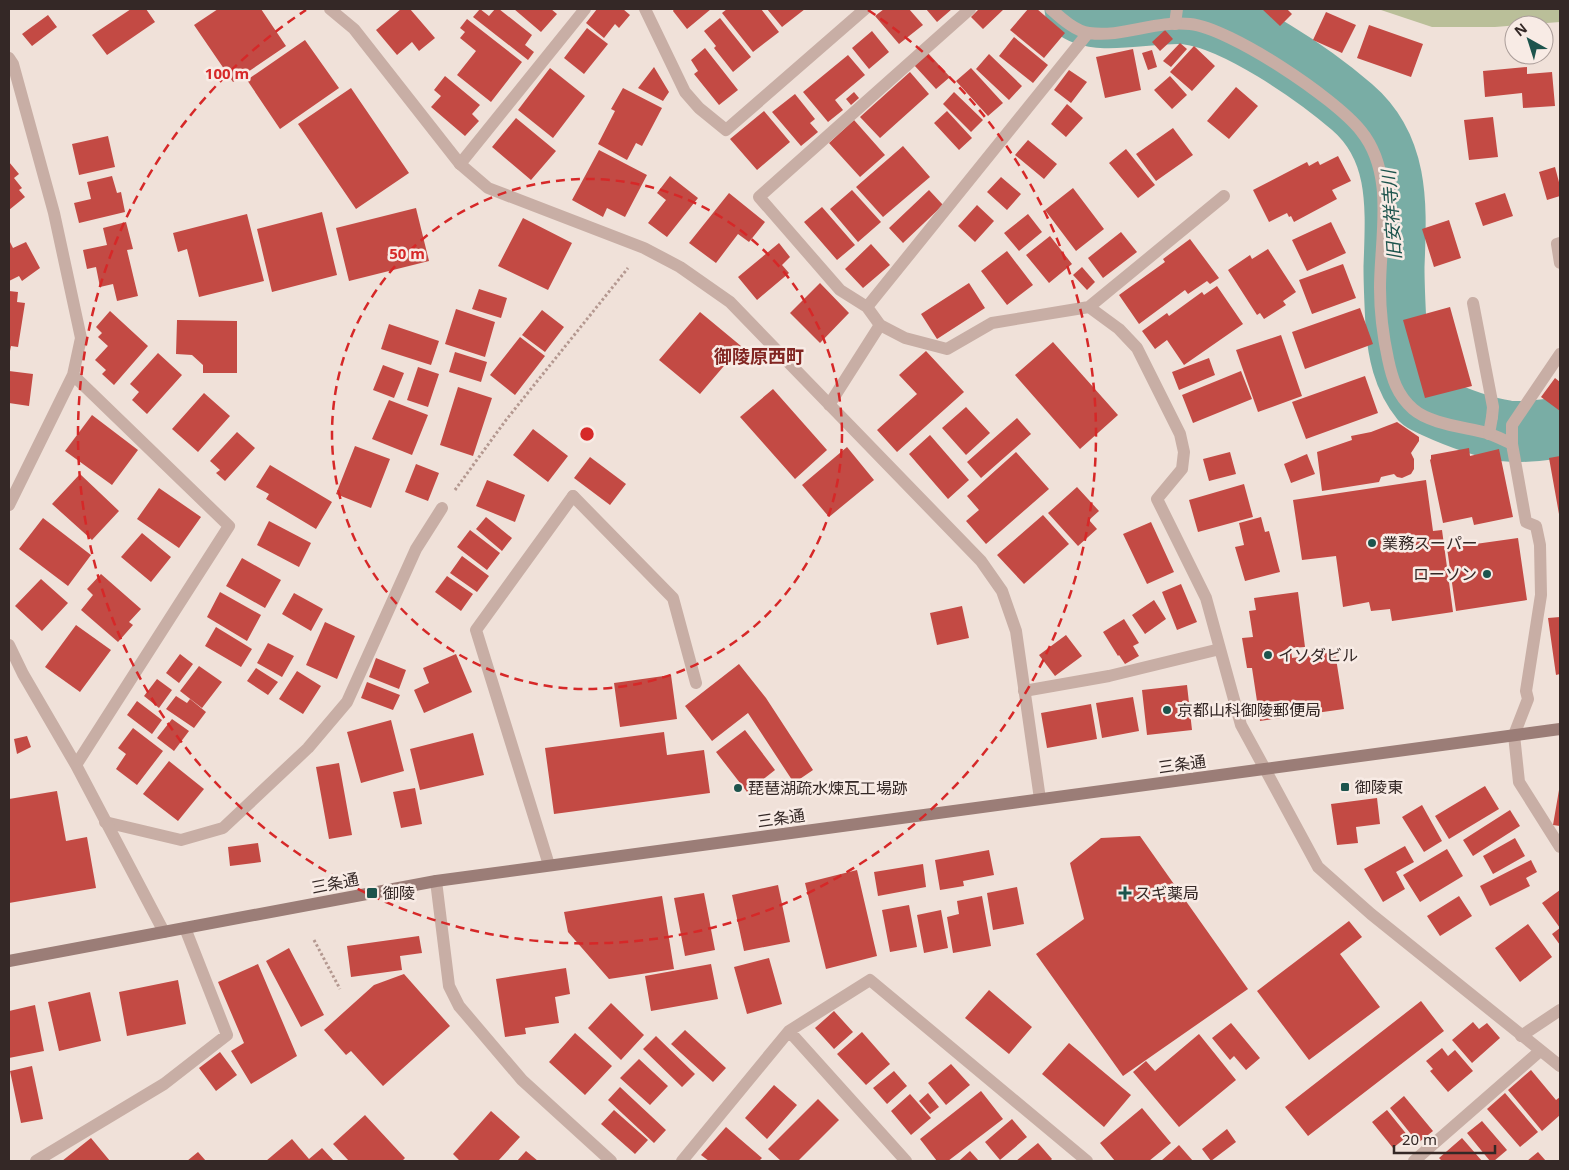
<svg xmlns="http://www.w3.org/2000/svg" width="1569" height="1170" font-family="'Noto Sans','Noto Sans JP',sans-serif">
<style>
.green{fill:#babf99}
.lines{fill:none;stroke-linecap:round;stroke-linejoin:round}
.river{stroke:#79ada5;stroke-width:61}
.building{fill:#c34a44}
.path{stroke:#b49890;stroke-width:3;stroke-dasharray:2.5 2.5;stroke-linecap:butt}
.lane{stroke:#c8aea5;stroke-width:12}
.street{stroke:#c8aea5;stroke-width:12}
.secondary{stroke:#9b7d77;stroke-width:12}
.ring{fill:none;stroke:#d62828;stroke-width:2.5;stroke-dasharray:9 6}
.poi-dot{fill:#1d544d;stroke:#f8ebe5;stroke-width:2}
.labels{text-anchor:middle;stroke-width:5;stroke-linejoin:round;paint-order:stroke}
.poi-label{font-size:16px;fill:#342826;stroke:#f8ebe5;text-anchor:start}
.street-label{font-size:16px;fill:#342826;stroke:#f8ebe5}
.water-label{font-size:18px;font-style:italic;fill:#1d544d;stroke:#f8ebe5}
.neighbourhood-label{font-size:18px;font-weight:bold;fill:#812521;stroke:#f8ebe5}
.centre{fill:#d62828;stroke:#f8ebe5;stroke-width:2.5}
.ring-label{font-size:15px;text-anchor:middle;font-weight:bold;fill:#d62828;stroke:#f8ebe5;stroke-width:5;stroke-linejoin:round;paint-order:stroke}
</style>
<rect width="100%" height="100%" fill="#f0e1d9"/>
<path class="green" d="M1378 9H1560V22L1495 27H1432Z"/>
<g class="lines">
<path class="river" d="M1075 9C1096 28 1158 10 1187 14 1236 20 1315 75 1352 107 1401 149 1396 209 1394 267 1394 286 1395 306 1396 325 1398 351 1403 378 1421 400 1424 403 1430 405 1434 407 1458 418 1481 427 1507 431 1523 433 1543 430 1560 428"/>
</g>
<path class="building" d="M131 9H146L155 22 107 55 92 35Z
M218 9H261L286 46 233 82 194 25Z
M401 9H410L435 38 419 51 412 42 397 55 376 30Z
M480 9 489 16 495 9H499L532 35 525 45 534 52 528 60 473 17Z
M514 9H551L557 14 541 32Z
M597 9H623L630 15 619 28 615 24 604 38 586 23Z
M674 9H711L687 29 673 11Z
M727 9H761L779 32 753 52 722 13Z
M767 9H805L782 27Z
M884 9H909L923 25 899 44 875 16Z
M926 9H952L937 22Z
M979 9H1004L983 29 971 17Z
M1028 9H1037L1065 33 1044 58 1010 30Z
M1262 9H1287L1292 14 1280 26Z
M1326 12 1356 25 1342 53 1313 40Z
M48 15 57 27 32 46 22 34Z
M720 18 751 57 733 72 714 48 716 46 704 31Z
M467 19 522 62 491 102 457 75 476 51 460 38 465 32 460 28Z
M1369 25 1423 44 1411 77 1357 58Z
M587 28 608 44 584 74 564 58Z
M1165 30 1173 39 1160 51 1152 42Z
M872 31 889 52 869 69 852 48Z
M1014 37 1048 65 1033 83 999 56Z
M305 40 339 88 280 129 247 80Z
M1180 43 1187 49 1171 67 1163 61Z
M1194 46 1215 66 1192 91 1170 72Z
M705 48 738 90 719 105 694 74 698 71 691 60Z
M1133 49 1141 90 1105 98 1096 57Z
M1152 50 1157 67 1148 70 1142 53Z
M928 53 950 77 936 89 914 65Z
M989 54 1022 86 1009 100 976 69Z
M848 55 865 75 835 100 843 110 828 122 803 92Z
M654 67 669 92 663 101 638 88Z
M1527 67V74L1552 72 1555 106 1523 108 1522 93 1485 97 1483 71Z
M550 68 585 96 553 138 518 110Z
M971 68 1003 103 988 116 956 81Z
M1069 70 1087 82 1071 103 1054 90Z
M910 72 929 94 880 138 860 117Z
M445 76 480 105 472 114 479 121 465 136 431 107 441 96 434 90Z
M1170 76 1187 95 1172 109 1154 90Z
M1236 87 1258 106 1229 139 1207 121Z
M351 88 409 173 356 209 298 124Z
M623 88 662 108 642 146 636 143 627 160 598 144 615 111 611 109Z
M854 92 859 98 851 105 846 99Z
M954 92 983 120 971 132 943 104Z
M795 94 815 119 810 123 818 132 801 146 772 112Z
M1067 104 1083 118 1066 137 1051 124Z
M764 111 790 142 757 170 730 139Z
M947 111 972 138 959 150 934 123Z
M1493 117 1498 157 1469 160 1464 120Z
M516 118 556 151 531 180 492 147Z
M854 120 885 155 860 177 829 143Z
M1173 128 1193 155 1156 181 1136 154Z
M108 136 115 167 79 175 72 144Z
M1028 140 1057 164 1044 179 1015 155Z
M903 146 930 177 883 217 856 187Z
M1126 149 1155 185 1138 198 1109 163Z
M599 150 647 175 625 217 607 208 603 217 572 200Z
M1338 156 1351 181 1332 190 1337 199 1294 222 1291 216 1289 217 1287 213 1269 222 1253 190 1307 162 1309 166 1318 161 1320 165Z
M9 162 19 174 14 178 22 188 19 190 25 197 9 210Z
M1555 167 1560 186V196L1547 200 1539 172Z
M112 176 117 193 121 192 125 212 79 223 74 203 91 199 87 182Z
M670 176 698 198 667 237 648 223 666 200 657 193Z
M1001 177 1021 194 1007 210 987 192Z
M1073 188 1104 229 1076 251 1045 210Z
M852 190 881 222 858 242 830 209Z
M929 190 943 205 903 243 889 228Z
M729 193 765 222 749 242 738 234 716 263 689 243Z
M1505 193 1513 216 1483 226 1475 203Z
M977 205 994 221 975 242 958 226Z
M822 207 855 245 837 260 804 222Z
M416 208 429 261 349 281 336 228Z
M322 212 337 275 272 292 257 229Z
M247 214 264 281 199 297 187 249 178 252 173 233Z
M1028 214 1042 232 1019 251 1004 233Z
M523 218 572 243 548 290 498 266Z
M1449 220 1461 258 1434 267 1422 229Z
M126 222 133 249 127 250 138 296 117 301 113 284 100 287 96 267 87 269 83 250 107 245 103 228Z
M1331 222 1346 253 1307 271 1292 240Z
M1121 232 1137 252 1103 278 1088 258Z
M1050 236 1072 264 1049 283 1026 255Z
M1190 239 1219 278 1210 284 1207 281 1188 294 1185 290 1139 324 1119 295 1165 262 1163 259Z
M9 240 13 248 26 242 40 268 22 281 19 276 9 281Z
M779 243 790 257 782 265 789 273 757 300 738 277Z
M871 244 890 265 863 288 845 269Z
M1268 249 1296 292 1283 301 1286 305 1264 319 1260 313 1257 315 1228 270 1250 255 1252 259Z
M1007 251 1033 285 1007 305 981 271Z
M1343 264 1356 298 1312 314 1299 280Z
M1082 267 1095 282 1087 290 1073 275Z
M820 283 849 313 820 343 790 313Z
M969 283 985 308 937 339 921 314Z
M1217 286 1243 324 1184 365 1167 340 1155 349 1142 331 1167 313 1169 316 1202 292 1204 295Z
M479 289 507 298 501 318 472 309Z
M9 291 18 292 17 302 25 303 18 347 11 346 10 351Z
M1450 307 1472 386 1425 398 1403 320Z
M1360 308 1373 344 1305 369 1292 332Z
M456 309 495 322 485 357 445 344Z
M542 310 564 327 545 352 522 335Z
M110 311 148 346 114 385 102 374 106 370 95 360 108 346 98 337 102 333 96 327Z
M700 312 741 346 700 394 659 360Z
M177 320 237 321V373H203V365L192 355 176 354Z
M389 324 439 341 431 365 381 349Z
M1281 335 1302 396 1258 412 1236 350Z
M520 337 545 356 515 395 490 375Z
M1053 342 1118 415 1080 449 1015 375Z
M926 351 964 392 897 452 877 430 917 394 899 375Z
M455 352 487 362 481 382 449 372Z
M158 353 182 375 147 414 132 400 139 392 130 384Z
M1209 358 1215 375 1179 390 1172 372Z
M383 365 404 373 394 398 373 390Z
M418 367 439 374 428 407 407 400Z
M9 371 33 374 29 406 9 403Z
M1241 371 1252 399 1193 423 1182 395Z
M1365 376 1378 413 1306 439 1292 402Z
M1555 378 1560 382V411L1541 397Z
M458 387 492 398 473 456 440 445Z
M773 389 827 450 795 479 740 417Z
M204 393 230 416 198 452 172 429Z
M389 400 428 415 412 455 372 439Z
M966 407 990 433 966 455 942 428Z
M92 415 138 450 112 485 65 451Z
M1017 418 1031 434 981 478 967 462Z
M1397 422 1419 437V441L1411 453 1414 459V469L1411 474 1402 478 1397 477 1394 474 1381 477 1379 482 1322 491 1317 452 1352 440 1351 436 1371 432Z
M533 429 568 456 548 482 513 455Z
M237 432 255 448 225 481 216 473 220 470 210 461Z
M930 435 969 480 948 499 909 454Z
M355 446 390 459 371 508 336 494Z
M847 447 874 480 829 517 802 485Z
M1469 448 1470 456 1499 449 1513 517 1474 525 1472 517 1443 523 1430 460 1431 459V455Z
M1016 452 1049 489 986 544 966 521 979 510 967 496Z
M1230 452 1236 474 1209 481 1203 459Z
M1307 454 1315 474 1291 483 1284 464Z
M1560 456V514H1559L1549 458Z
M590 457 626 484 610 505 574 478Z
M416 464 439 473 428 501 405 492Z
M270 465 332 502 316 529 266 499 269 494 256 487Z
M80 474 119 511 92 540 52 504Z
M487 480 525 495 515 522 476 506Z
M1426 480 1433 531 1442 530 1453 612 1392 621 1390 609 1371 611 1369 602 1343 607 1336 556 1302 560 1293 500Z
M1244 484 1253 517 1198 532 1189 500Z
M1077 487 1099 511 1089 520 1097 529 1078 546 1048 513Z
M159 488 201 517 179 548 137 519Z
M1043 515 1069 544 1024 584 997 555Z
M486 517 512 538 502 551 476 529Z
M1261 517 1265 532 1269 531 1280 572 1245 581 1235 547 1244 545 1239 523Z
M43 518 91 555 68 586 19 549Z
M269 521 311 543 299 567 257 545Z
M1151 522 1174 572 1147 584 1123 534Z
M470 530 500 553 487 570 457 547Z
M142 533 171 557 151 582 121 557Z
M1518 538 1527 600 1456 611 1447 548Z
M462 556 489 576 477 592 450 573Z
M242 558 281 580 265 608 226 586Z
M101 574 141 609 129 622 133 625 118 642 81 610 93 595 87 589Z
M447 576 473 594 461 611 435 592Z
M41 579 68 603 42 631 15 606Z
M1181 584 1197 622 1177 630 1162 592Z
M220 592 261 615 247 641 207 617Z
M1298 592 1305 647 1291 648 1292 658 1335 652 1344 709 1260 721 1252 668H1247L1242 638 1253 637 1249 611 1256 610 1254 598Z
M294 593 323 609 311 631 282 614Z
M1154 600 1166 619 1145 634 1132 615Z
M962 606 969 638 937 645 930 613Z
M1560 617V674L1556 675 1548 618Z
M1124 619 1139 643 1133 646 1139 656 1125 664 1119 655 1118 656 1103 632Z
M325 622 355 636 337 679 306 665Z
M76 625 111 650 80 692 45 667Z
M216 627 252 649 241 667 205 646Z
M1066 635 1082 656 1055 676 1039 655Z
M268 643 294 656 282 677 257 663Z
M180 654 193 664 179 683 166 673Z
M456 654 472 692 424 713 414 690 429 683 423 668Z
M376 658 406 670 399 689 369 677Z
M739 664 766 698 813 770 794 783 748 713 712 741 685 706Z
M199 666 222 682 202 708 180 691Z
M256 668 278 682 268 695 247 681Z
M297 671 321 686 303 714 279 699Z
M671 675 677 719 620 727 614 683Z
M157 679 172 690 159 708 144 696Z
M367 682 400 695 393 710 361 698Z
M1187 685 1192 730 1147 735 1142 690Z
M176 696 187 703 190 699 206 712 194 728 166 709Z
M1133 697 1139 731 1102 738 1096 703Z
M137 701 162 720 152 734 127 715Z
M1091 704 1097 739 1047 748 1041 713Z
M172 719 189 731 174 751 157 738Z
M391 720 404 771 361 783 347 732Z
M133 728 163 751 137 785 116 769 126 754 118 748Z
M745 730 775 770 747 792 716 752Z
M664 732 667 755 704 750 710 793 554 814 545 748Z
M473 733 484 775 420 790 410 749Z
M27 736 31 747 17 754 14 739Z
M169 761 204 789 178 821 143 794Z
M339 763 352 835 329 839 316 767Z
M1485 786 1499 809 1449 839 1435 816Z
M415 788 422 824 401 828 393 792Z
M1559 790H1560V826L1553 825Z
M57 791 66 841 87 837 96 888 9 903V799Z
M1377 798 1380 824 1356 827 1358 843 1337 845 1331 804Z
M1422 805 1442 841 1424 852 1402 817Z
M1510 810 1520 826 1473 856 1463 840Z
M1140 836 1248 989 1123 1076 1036 954 1084 919 1070 863 1101 838Z
M1515 838 1525 856 1493 874 1483 856Z
M258 843 261 862 230 866 228 847Z
M1405 846 1414 862 1396 872 1405 889 1383 902 1364 869Z
M1447 849 1463 876 1420 902 1403 875Z
M989 850 994 875 963 881 964 886 940 890 935 860Z
M1531 860 1537 872 1526 878 1530 886 1490 906 1480 886Z
M923 864 926 887 878 896 874 872Z
M857 870 877 956 826 969 805 883Z
M778 885 790 942 744 951 732 895Z
M1017 887 1024 924 993 930 987 893Z
M1560 890V928L1542 903Z
M704 893 715 950 685 956 674 898Z
M662 896 674 969 609 979 568 932 564 912Z
M982 896 991 946 953 953 947 917 959 914 957 901Z
M1459 896 1472 916 1440 936 1427 916Z
M909 905 917 947 890 952 882 910Z
M941 910 948 948 924 953 917 915Z
M1349 921 1362 937 1340 954 1380 1007 1309 1060 1257 991Z
M1528 924 1552 957 1520 982 1495 948Z
M1560 928V945L1552 934Z
M419 936 422 953 400 956 402 970 351 977 347 946Z
M289 948 324 1015 301 1027 266 961Z
M769 958 782 1004 747 1014 734 967Z
M258 964 297 1056 251 1084 231 1051 244 1043 218 982Z
M711 964 718 999 651 1011 645 976Z
M566 968 570 994 555 997 559 1023 525 1028 526 1034 505 1037 496 979Z
M404 974 450 1026 383 1086 351 1051 346 1055 324 1030 374 985Z
M178 980 186 1024 127 1036 119 992Z
M989 990 1032 1027 1009 1054 965 1018Z
M90 992 101 1041 59 1051 48 1002Z
M1421 1001 1444 1031 1308 1136 1285 1107Z
M611 1003 644 1035 621 1060 588 1028Z
M35 1005 44 1051 9 1058V1011Z
M834 1011 853 1032 834 1049 815 1028Z
M1473 1022 1479 1029 1487 1023 1500 1038 1472 1063 1452 1040Z
M1231 1023 1260 1058 1246 1070 1234 1056 1230 1060 1212 1038Z
M685 1030 726 1068 713 1082 671 1044Z
M862 1032 890 1064 866 1085 837 1054Z
M575 1033 612 1066 585 1095 549 1062Z
M1199 1034 1236 1080 1179 1127 1133 1072 1146 1061 1155 1071Z
M656 1036 695 1074 682 1087 643 1049Z
M1069 1043 1131 1095 1104 1127 1042 1074Z
M1442 1048 1448 1056 1455 1050 1473 1071 1448 1092 1430 1071 1433 1069 1426 1061Z
M220 1052 237 1075 216 1091 199 1068Z
M639 1059 668 1086 650 1105 620 1078Z
M951 1064 970 1085 946 1105 928 1083Z
M32 1066 43 1119 21 1123 10 1071Z
M1531 1070 1556 1100 1560 1097V1115L1542 1131 1508 1090Z
M894 1071 907 1086 887 1104 873 1088Z
M774 1085 797 1105 767 1139 745 1118Z
M620 1087 666 1130 654 1143 608 1100Z
M981 1091 1003 1119 948 1161H937L920 1139Z
M928 1093 939 1107 930 1114 919 1101Z
M1505 1093 1538 1132 1520 1147 1487 1109Z
M910 1094 931 1118 911 1135 891 1111Z
M1404 1096 1433 1131 1418 1143 1390 1108Z
M818 1099 839 1120 798 1161H781L768 1149Z
M1142 1108 1171 1143 1149 1161H1115L1100 1143Z
M614 1110 648 1140 635 1154 601 1124Z
M1387 1110 1408 1136 1393 1148 1372 1122Z
M491 1111 520 1137 498 1161H460L453 1154Z
M365 1115 405 1158 402 1161H349L333 1144Z
M1012 1119 1027 1137 1000 1160 985 1142Z
M1482 1121 1507 1150 1494 1161H1490L1467 1133Z
M726 1127 762 1158 759 1161H709L701 1155Z
M1227 1129 1236 1142 1211 1161 1202 1149Z
M91 1138 110 1161H62Z
M1462 1138 1482 1161H1442L1439 1158Z
M292 1139 309 1159 322 1148 334 1161H266Z
M1038 1143 1052 1159 1050 1161H1016Z
M1179 1145 1193 1161H1161Z
M526 1151 538 1161H517Z
M970 1151 979 1161H959Z
M198 1152 206 1161H187Z
M1538 1152 1546 1161H1527Z"/>
<g class="lines">
<path class="path" d="M455 490 506 420 628 268
M314 940 340 989"/>
<path class="lane" d="M645 9 685 92 699 108 726 130 865 9
M970 9 759 197 840 290 867 307 880 325 905 338 947 349 992 323 1089 307 1224 196
M1051 9C1061 18 1075 31 1089 33 1122 38 1156 20 1190 24 1230 28 1335 98 1361 131 1396 174 1380 237 1380 288 1380 312 1383 336 1388 359 1392 378 1397 395 1413 409 1430 424 1465 427 1487 433 1496 436 1504 440 1512 444L1526 522 1536 526 1540 545 1541 595 1526 691 1528 699 1514 735 1519 782 1560 847
M460 164 585 9
M1473 303 1493 407 1492 417
M867 307 1088 33
M1089 307 1119 329 1137 348 1180 434 1184 452 1182 469 1157 499 1206 598 1241 725 1265 769
M573 496 673 598 696 683
M1024 691 1109 676 1220 649
M105 822 181 840 223 828 308 748 347 702 416 549 442 508
M1521 1036 1560 1010
M36 1161 164 1084 227 1035 185 928
M1414 1161 1540 1051"/>
<path class="street" d="M330 9 354 29 460 164 488 188 644 248 680 267 730 302 981 561 1002 591 1016 631 1040 799
M1175 24 1177 9
M9 58 13 64 54 213 81 338 73 375 9 505
M1560 243 1557 244 1560 263
M73 375 229 526 76 765
M829 405 880 325
M1489 434 1492 417
M1512 444V425L1560 354
M9 645 23 674 76 765 164 932
M1265 769 1318 867 1371 914 1560 1066
M549 865 476 630 573 496
M436 881 449 986 459 1006 522 1080 611 1161
M789 1031 906 1161
M682 1161 789 1031 870 980 1087 1161"/>
<path class="secondary" d="M9 961 436 881 1560 729"/>
</g>
<g class="ring">
<circle cx="587" cy="434" r="255"/>
<path d="M868 10A509 509 0 1 1 306 10"/>
</g>
<g class="poi-dot">
<circle cx="1372" cy="543" r="5"/>
<circle cx="1487" cy="574" r="5"/>
<circle cx="1268" cy="655" r="5"/>
<circle cx="1167" cy="710" r="5"/>
<rect x="1340" y="782" width="10" height="10" rx="2.5"/>
<circle cx="738" cy="788" r="5"/>
<rect x="366" y="887" width="12" height="12" rx="2.5"/>
<path d="M1122.5 885.5h5v5h5v5h-5v5h-5v-5h-5v-5h5z"/>
</g>
<g class="labels">
<g class="poi-label">
<text x="1382" y="549">業務スーパー</text>
<text x="1477" y="580" text-anchor="end">ローソン</text>
<text x="1278" y="661">イソダビル</text>
<text x="1177" y="716">京都山科御陵郵便局</text>
<text x="1355" y="793">御陵東</text>
<text x="748" y="794">琵琶湖疏水煉瓦工場跡</text>
<text x="383" y="899">御陵</text>
<text x="1135" y="899">スギ薬局</text>
</g>
<g class="street-label">
<text transform="translate(1182 764) rotate(-8)" y="6">三条通</text>
<text transform="translate(781 818) rotate(-8)" y="6">三条通</text>
<text transform="translate(335 883) rotate(-11)" y="6">三条通</text>
</g>
<g class="water-label">
<text transform="translate(1392 215) rotate(-94)" y="6">旧安祥寺川</text>
</g>
<g class="neighbourhood-label">
<text x="759" y="363">御陵原西町</text>
</g>
</g>
<circle cx="587" cy="434" r="8" class="centre"/>
<g class="ring-label">
<text x="227" y="79">100 m</text>
<text x="407" y="259">50 m</text>
</g>
<rect width="1569" height="1170" fill="none" stroke="#342826" stroke-width="20"/>
<g transform="translate(1529 40) rotate(321)"><circle r="24" fill="#f8ebe5" stroke="#aa9d99"/>
<path d="M0-4L9 19L0 12L-9 19Z" fill="#1d544d"/>
<text y="-8" font-size="14" font-weight="bold" text-anchor="middle" fill="#342826">N</text>
</g>
<path d="M1394 1145v8h101v-8" fill="none" stroke="#342826" stroke-width="2.5"/>
<text x="1402" y="1145" font-size="15" fill="#342826" stroke="#f8ebe5" stroke-width="4" paint-order="stroke">20 m</text>
</svg>
